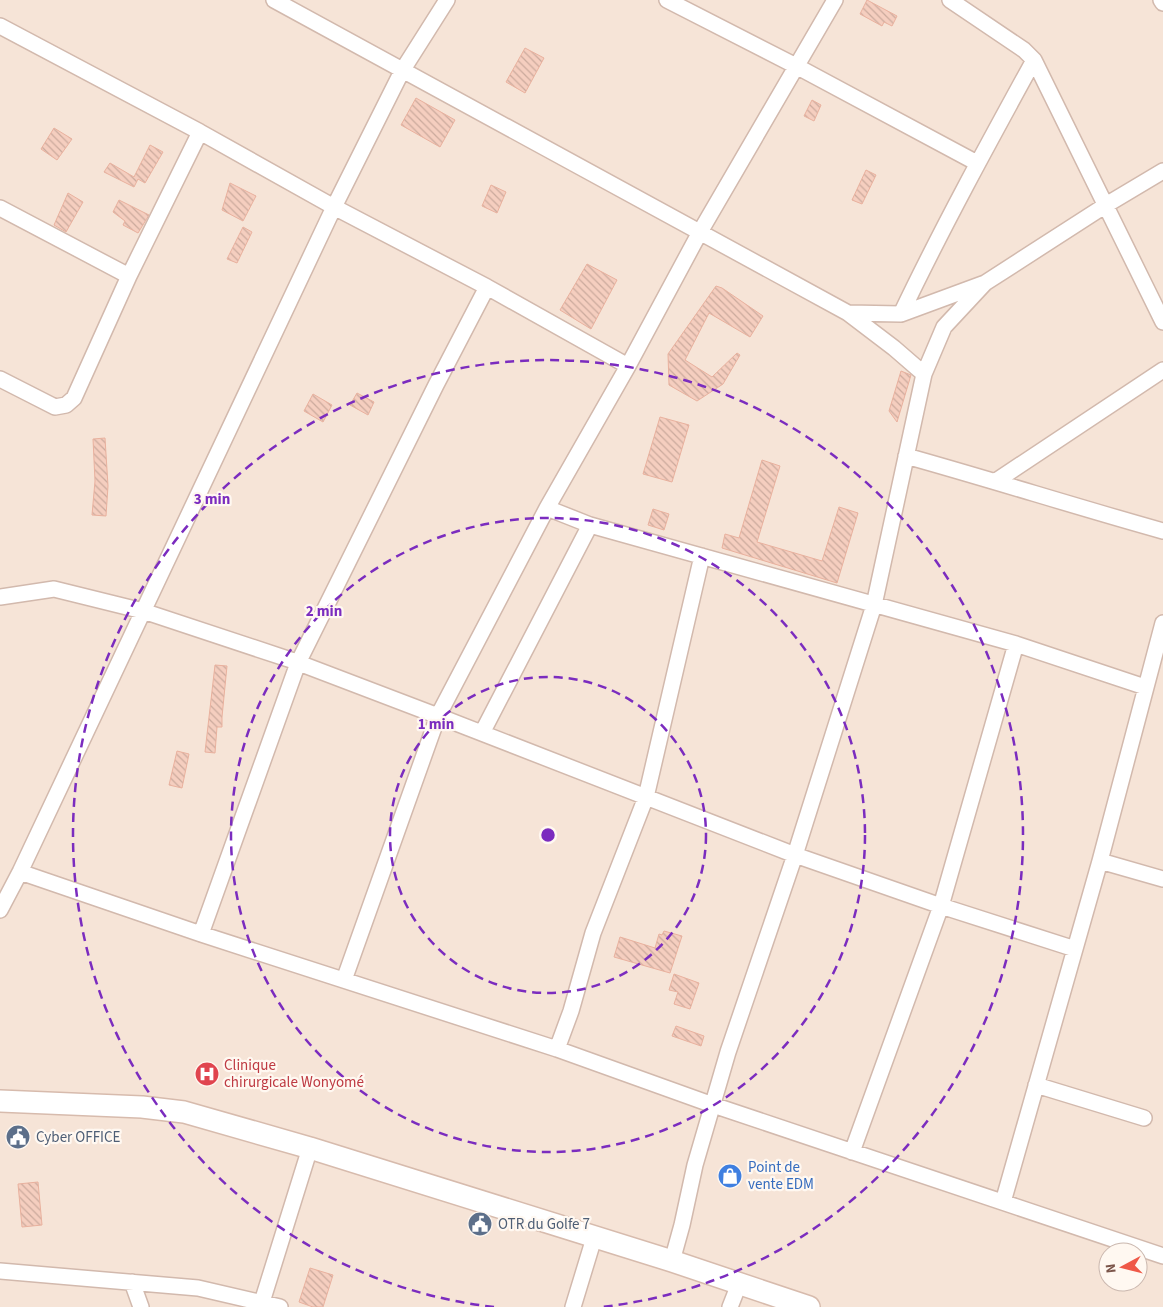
<svg xmlns="http://www.w3.org/2000/svg" width="1163" height="1307" font-family="'Source Sans 3',sans-serif">
<style>
.residential{fill:#f6e4d7;fill-rule:evenodd}
.building{fill:url(#building-back-hatch);stroke:#e9b19e}
.lines{fill:none;stroke-linecap:round;stroke-linejoin:round}
.street-casing{stroke:#d2b9ad;stroke-width:18}
.secondary-casing{stroke:#d7bbad;stroke-width:24}
.street{stroke:#fff;stroke-width:15}
.secondary{stroke:#fff;stroke-width:21}
.ring{fill:none;stroke:#7b2cbf;stroke-width:2.5;stroke-dasharray:9 6}
.labels{text-anchor:middle;stroke-width:4.5;stroke-linejoin:round;paint-order:stroke}
.health-label{font-size:15px;fill:#be3a42;stroke:#fff8f1;text-anchor:start}
.service-label{font-size:15px;fill:#4e5e75;stroke:#fff8f1;text-anchor:start}
.shop-label{font-size:15px;fill:#366cbe;stroke:#fff8f1;text-anchor:start}
.centre{fill:#7b2cbf;stroke:#fff8f1;stroke-width:2.5}
.ring-label{font-size:15px;text-anchor:middle;font-weight:bold;fill:#7b2cbf;stroke:#fff8f1;stroke-width:4.5;stroke-linejoin:round;paint-order:stroke}
</style>
<defs>
<pattern id="building-back-hatch" width="6" height="6" patternUnits="userSpaceOnUse" patternTransform="scale(1.25)"><rect width="6" height="6" fill="#f5cebf"/><path d="M-1 5l2 2M0 0l6 6M5-1l2 2" fill="none" stroke="#cbaa9d"/></pattern>
</defs>
<rect width="100%" height="100%" fill="#fef3e9"/>
<path class="residential" d="M0 0H1163V1307H0ZM1108 1252H1138V1282H1108Z"/>
<path class="building" d="M867 0 897 16 892 26 884 22 882 26 860 14Z
M525 48 544 58 525 93 506 82Z
M416 98 455 120 440 147 401 125Z
M812 100 821 105 814 121 804 116Z
M54 128 72 139 57 160 41 149Z
M150 145 163 152 145 183 138 179 134 187 104 172 110 163 134 177Z
M866 170 876 175 862 204 852 200Z
M230 183 256 196 243 221 222 210Z
M491 185 506 192 497 213 482 206Z
M68 193 83 202 66 232 54 225Z
M119 200 149 215 138 233 123 225 125 221 113 212Z
M243 227 252 232 237 263 227 259Z
M587 264 617 280 591 329 560 310Z
M716 286 722 288 763 316 750 337 709 313 685 360 712 377 737 353 740 355 723 384 697 401 669 385 668 354Z
M901 371 911 375 897 422 889 411Z
M357 393 374 402 368 415 350 405Z
M313 394 332 405 323 422 304 411Z
M660 417 689 425 672 482 643 474Z
M105 438 108 486 106 516 92 515 95 481 93 439Z
M762 460 780 466 757 542 822 561 839 507 858 513 837 583 722 548 725 534 739 538Z
M653 509 669 514 664 530 648 525Z
M215 665 227 666 222 717V727H217L215 753 205 752Z
M177 751 189 754 182 788 169 785Z
M664 931 682 936 670 973 614 957 620 937 655 948 659 934 662 935Z
M674 974 699 983 690 1009 674 1004 678 992 669 990Z
M676 1026 704 1036 701 1046 672 1036Z
M38 1182 42 1225 22 1227 18 1184Z
M310 1268 333 1275 323 1307H313L299 1302Z"/>
<g class="lines">
<defs>
<path id="street" d="M274 0 848 313 894 348 924 374
M667 0 796 66 977 163
M950 0 1024 50 1034 60 1163 322
M1161 0 1163 3
M0 26 200 132 334 207 487 287 628 366
M0 208 129 276
M848 313 901 314 985 283 1106 205 1163 171
M901 314C942 228 988 144 1034 60
M0 379 55 407 66 405 74 398 129 276 200 132
M906 456C992 480 1077 507 1163 531
M996 481 1163 370
M547 508 590 525 1016 644 941 906 852 1152
M0 597 54 589 143 611 291 660 438 716 795 855 941 906 1075 949
M1016 644 1145 687
M482 733 590 525
M1100 861 1163 879
M20 872 201 934 557 1049 713 1105 1163 1256
M0 910 20 872 334 207 402 71 447 0
M201 934 298 663 436 385 487 287
M344 980 438 716 547 508 628 366 700 232 835 0
M557 1049 571 1011 593 933 646 797 702 556
M1036 1085 1144 1118
M1003 1202 1100 861 1163 623
M672 1261 682 1225 695 1165 728 1052 795 855 874 605 924 374 944 327 985 283
M0 1271 198 1288 280 1307
M132 1282 141 1307
M262 1302 310 1148
M573 1307 594 1238
M730 1307 739 1284"/>
<path id="secondary" d="M0 1101 142 1107 184 1112 310 1148 672 1261 809 1307"/>
</defs>
<use href="#street" class="street-casing"/>
<use href="#secondary" class="secondary-casing"/>
<use href="#street" class="street"/>
<use href="#secondary" class="secondary"/>
</g>
<g class="ring">
<circle cx="548" cy="835" r="158"/>
<circle cx="548" cy="835" r="317"/>
<path d="M494 1307A475 475 0 1 1 602 1307"/>
</g>
<defs>
<symbol id="hospital-disc" viewBox="-11 -11 22 22"><circle r="9.5" fill="#e0444e" stroke="#fff8f1"/><path d="M-5-5h3v3.5h4V-5h3V5h-3V1.5h-4V5h-3Z" fill="#fff"/></symbol>
<symbol id="civic-disc" viewBox="-11 -11 22 22"><circle r="9.5" fill="#5c6f8a" stroke="#fff8f1"/><path d="M-.6-6.5H3V-4.5H.6V-3L4-1V1h2V6H-6V1h2V-1L-.6-3ZM-1.2 2.5V6h2.4V2.5Z" fill="#fff"/></symbol>
<symbol id="shop-disc" viewBox="-11 -11 22 22"><circle r="9.5" fill="#3f7fe0" stroke="#fff8f1"/><path d="M-5-2.5h2.3a2.7 3.5 0 0 1 5.4 0H5L5.5 6h-11ZM-1.5-2.5h3a1.5 2.3 0 0 0-3 0Z" fill="#fff"/></symbol>
</defs>
<g fill-rule="evenodd">
<use href="#hospital-disc" x="193" y="1060" width="28" height="28"/>
<use href="#civic-disc" x="4" y="1123" width="28" height="28"/>
<use href="#shop-disc" x="716" y="1162" width="28" height="28"/>
<use href="#civic-disc" x="466" y="1210" width="28" height="28"/>
</g>
<g class="labels">
<g class="health-label">
<text x="224" y="1070">Clinique<tspan x="224" dy="17">chirurgicale Wonyomé</tspan></text>
</g>
<g class="service-label">
<text x="36" y="1142">Cyber OFFICE</text>
<text x="498" y="1229">OTR du Golfe 7</text>
</g>
<g class="shop-label">
<text x="748" y="1172">Point de<tspan x="748" dy="17">vente EDM</tspan></text>
</g>
</g>
<circle cx="548" cy="835" r="8" class="centre"/>
<g class="ring-label">
<text x="212" y="504">3 min</text>
<text x="324" y="616">2 min</text>
<text x="436" y="729">1 min</text>
</g>
<g transform="translate(1123 1267) rotate(263)"><circle r="24" fill="#fff8f1" stroke="#cab7ae"/>
<path d="M0-4L9 19L0 12L-9 19Z" fill="#ef5847"/>
<text y="-8" font-size="14" font-weight="bold" text-anchor="middle" fill="#7b554a">N</text>
</g>
</svg>
